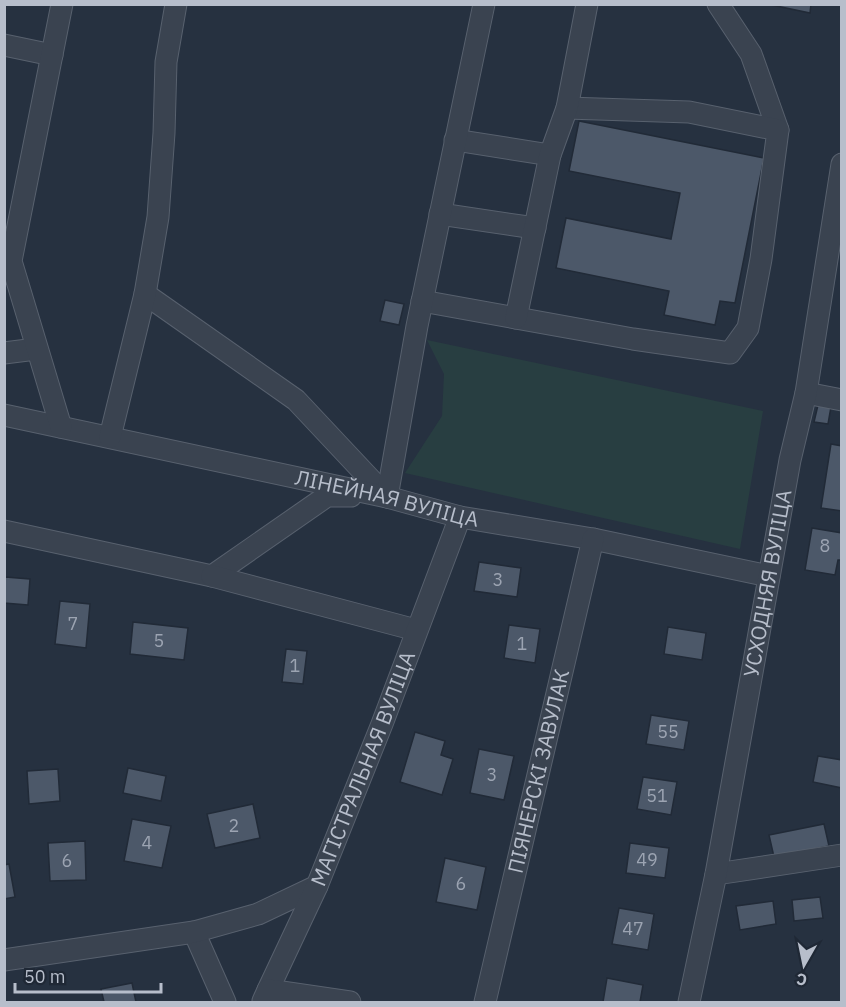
<svg xmlns="http://www.w3.org/2000/svg" width="846" height="1007" font-family="'IBM Plex Sans',sans-serif">
<style>
.green{fill:#283e41}
.building{fill:#4c5869;stroke:#212a37;stroke-width:1.5}
.lines{fill:none;stroke-linecap:round;stroke-linejoin:round}
.minor-casing{stroke:#58616e;stroke-width:23}
.minor{stroke:#3a4350;stroke-width:21}
.labels{text-anchor:middle;stroke-width:4.5;stroke-linejoin:round;paint-order:stroke}
.number-label{font-size:18px;fill:#9ca4b2}
.street-label{font-size:21px;fill:#b7becb;stroke:#1f2835}
</style>
<rect width="100%" height="100%" fill="#263140"/>
<path class="green" d="M427 340 763 411 740 549 405 473 442 416 444 374Z"/>
<path class="building" d="M767 4H811L810 13Z
M579 121 764 158 735 303 720 301 715 325 664 315 669 291 556 268 566 218 671 239 680 193 569 171Z
M385 300 404 304 399 325 380 321Z
M818 405 831 407 828 424 814 422Z
M831 444 842 446V511L821 508Z
M812 528 842 533V560H838L835 575 805 570Z
M479 562 521 568 517 597 474 591Z
M5 577 30 579 28 605 4 603Z
M60 601 90 604 86 648 55 644Z
M133 622 188 628 184 660 130 654Z
M509 625 540 629 535 663 504 658Z
M668 627 706 633 702 660 664 654Z
M286 649 307 651 303 684 282 682Z
M651 715 689 721 684 750 646 744Z
M415 732 445 741 441 755 453 759 442 795 400 782Z
M479 749 514 756 504 800 470 793Z
M818 756 842 760V788L813 782Z
M128 768 166 776 161 801 123 793Z
M58 769 60 801 29 804 27 771Z
M643 777 677 782 671 815 637 809Z
M253 804 260 838 215 848 207 814Z
M132 819 171 826 162 868 124 861Z
M824 824 829 846 774 857 769 835Z
M85 841 86 880 50 881 48 843Z
M630 843 669 848 665 878 626 873Z
M445 858 486 867 477 910 436 902Z
M9 864 15 897 4 899V865Z
M820 897 823 918 794 921 792 900Z
M773 901 776 924 740 930 736 906Z
M619 908 654 914 648 950 612 944Z
M607 978 643 985 640 1002H603Z
M132 983 136 1002H104L101 989Z"/>
<g class="lines">
<defs>
<g id="minor">
<path d="M718 4 751 54 778 130"/>
<path d="M4 45 52 55"/>
<path d="M455 140 550 155"/>
<path d="M440 214 535 228"/>
<path d="M145 294 296 400 387 497"/>
<path d="M422 301 633 339 730 353 748 328 761 259 778 130 689 112 567 108"/>
<path d="M516 318 550 155 567 108 587 4"/>
<path d="M4 353 36 349"/>
<path d="M806 393 842 400"/>
<path id="s1" d="M4 415 387 497 460 517 593 539 769 576"/>
<path d="M61 427 11 261 62 4"/>
<path d="M110 437 145 294 158 217 164 133 166 62 176 4"/>
<path d="M387 497 417 326 484 4"/>
<path d="M4 531 212 576 327 496H351"/>
<path d="M212 576 416 630"/>
<path d="M716 874 842 855"/>
<path d="M194 932 225 1002"/>
<path id="s2" d="M4 960 194 932 258 914 317 886 382 724 460 517"/>
<path d="M268 990 317 886"/>
<path d="M263 1001 268 990 350 1002"/>
<path id="s3" d="M485 1002 593 539"/>
<path id="s4" d="M689 1002 716 874 790 460 806 393 842 164"/>
</g>
</defs>
<use href="#minor" class="minor-casing"/>
<use href="#minor" class="minor"/>
</g>
<g class="labels">
<g class="number-label">
<text x="825" y="552">8</text>
<text x="498" y="586">3</text>
<text x="73" y="630">7</text>
<text x="159" y="647">5</text>
<text x="522" y="650">1</text>
<text x="295" y="672">1</text>
<text x="668" y="738">55</text>
<text x="492" y="781">3</text>
<text x="657" y="802">51</text>
<text x="234" y="832">2</text>
<text x="147" y="849">4</text>
<text x="647" y="866">49</text>
<text x="67" y="867">6</text>
<text x="461" y="890">6</text>
<text x="633" y="935">47</text>
</g>
<g class="street-label">
<text dy="7" stroke="none"><textPath href="#s1" startOffset="392">ЛІНЕЙНАЯ ВУЛІЦА</textPath></text>
<text dy="7" stroke="none"><textPath href="#s4" startOffset="426">УСХОДНЯЯ ВУЛІЦА</textPath></text>
<text dy="7" stroke="none"><textPath href="#s2" startOffset="450">МАГІСТРАЛЬНАЯ ВУЛІЦА</textPath></text>
<text dy="7" stroke="none"><textPath href="#s3" startOffset="237">ПІЯНЕРСКІ ЗАВУЛАК</textPath></text>
</g>
</g>
<rect width="846" height="1007" fill="none" stroke="#b7becb" stroke-width="12"/>
<g transform="translate(804 965) rotate(189)" stroke="#1f2835" stroke-width="4.5" paint-order="stroke">
<path d="M0-4.5L10 22L0 15L-10 22Z" fill="#b7becb"/>
<text y="-9" font-size="16" font-weight="bold" text-anchor="middle" fill="#b7becb">С</text>
</g>
<path d="M15 983v9h146v-9" fill="none" stroke="#b7becb" stroke-width="3"/>
<text x="24" y="983" font-size="18" fill="#b7becb" stroke="#1f2835" stroke-width="4.5" paint-order="stroke">50 m</text>
</svg>
